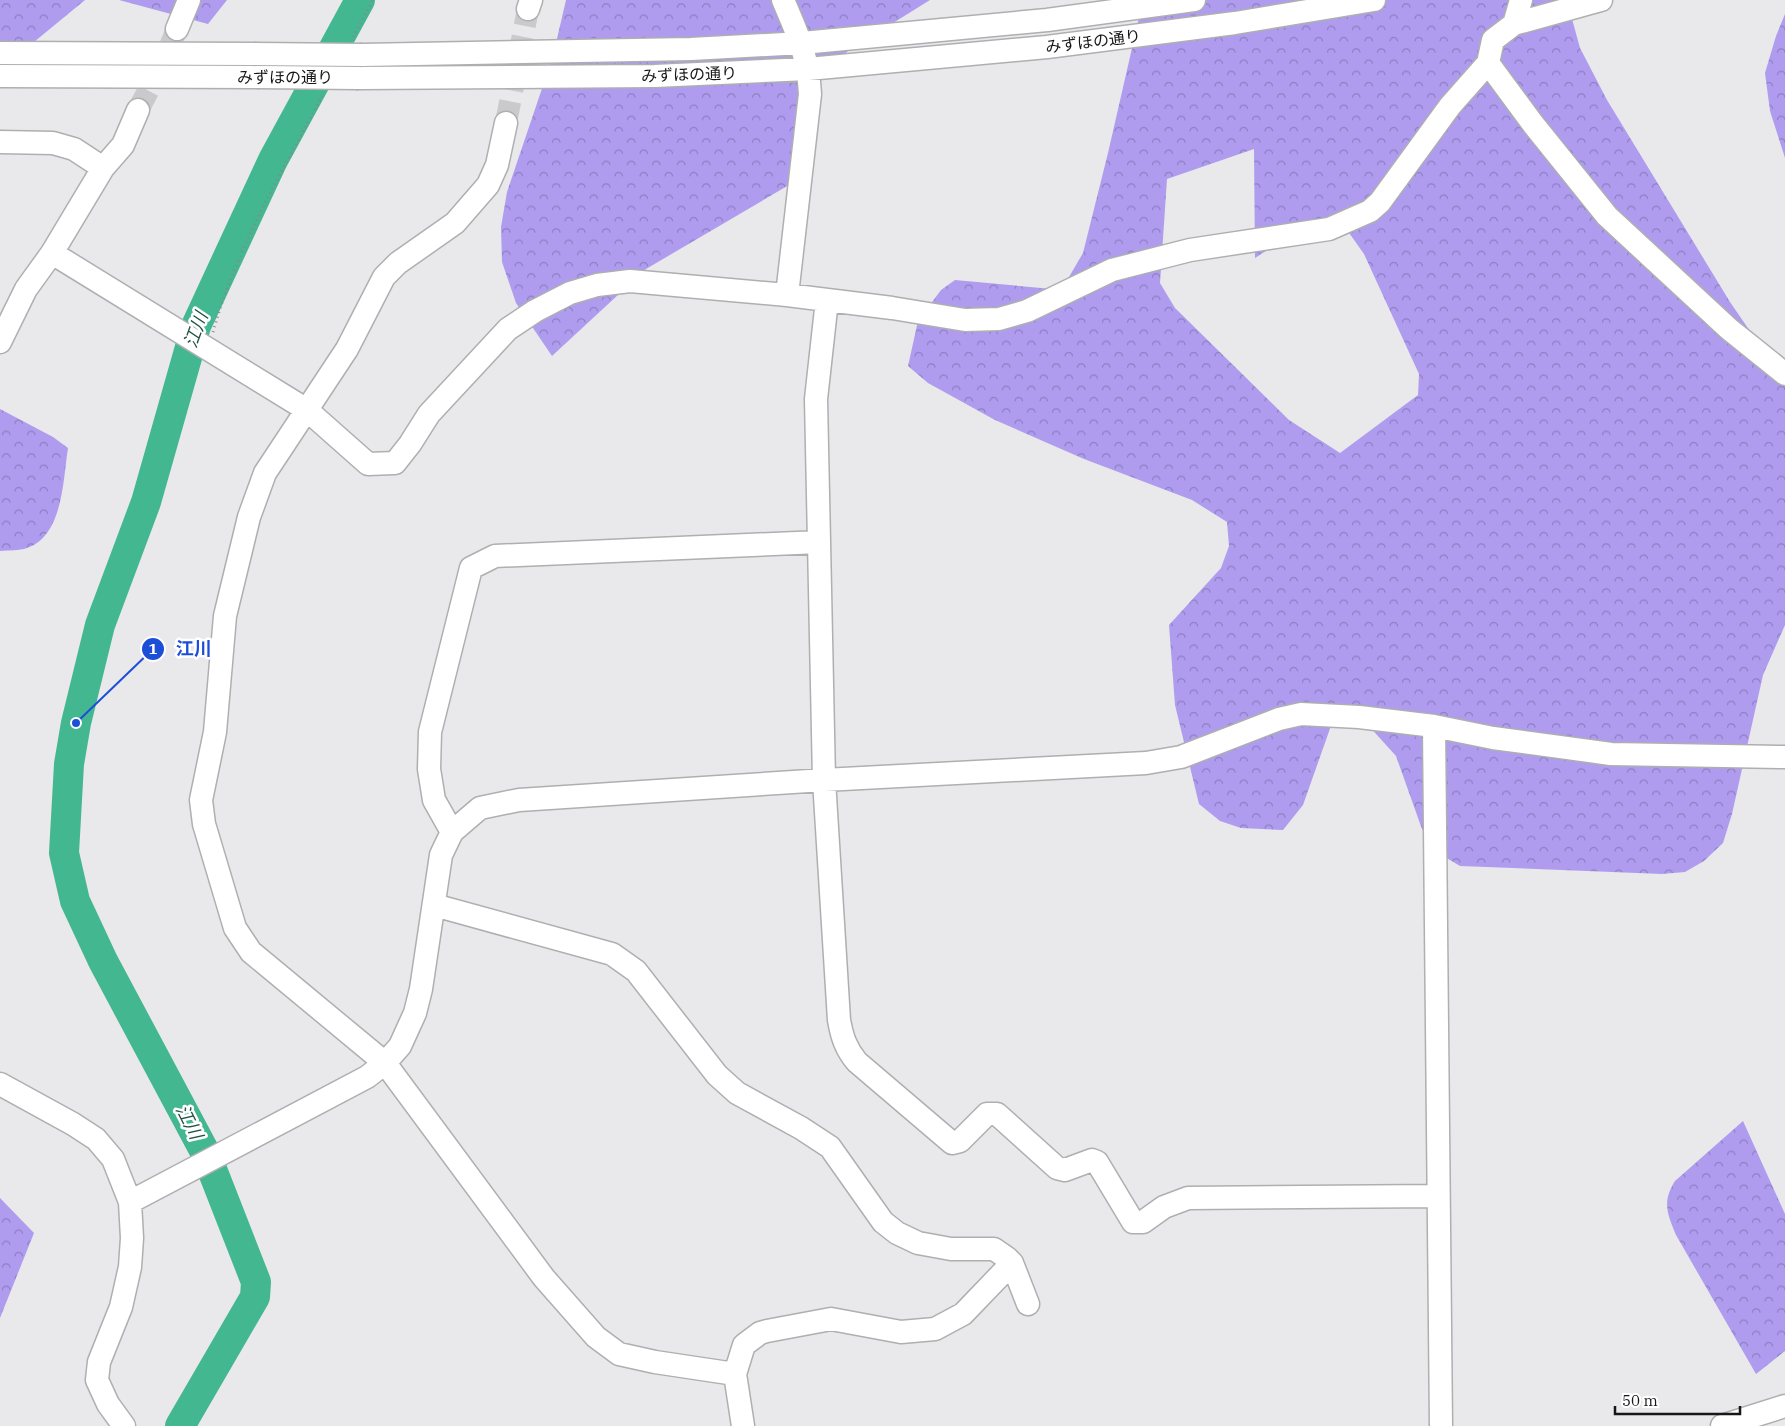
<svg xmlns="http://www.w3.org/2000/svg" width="1785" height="1426" font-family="'IBM Plex Serif','Noto Sans JP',serif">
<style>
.forest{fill:url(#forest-crowns);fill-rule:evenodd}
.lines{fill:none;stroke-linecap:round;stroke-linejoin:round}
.river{stroke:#43b790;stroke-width:30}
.minor-tunnel{stroke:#cac9cb;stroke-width:22;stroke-dasharray:22 11;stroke-linecap:butt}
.minor-casing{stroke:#afafb2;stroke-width:25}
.path{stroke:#888789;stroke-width:3;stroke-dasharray:1 4;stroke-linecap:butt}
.minor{stroke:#fff;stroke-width:22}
.minor-bridge-casing{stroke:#afafb2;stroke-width:25;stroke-linecap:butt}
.minor-bridge{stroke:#fff;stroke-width:22}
.labels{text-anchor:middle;stroke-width:5;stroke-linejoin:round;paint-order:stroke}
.street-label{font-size:16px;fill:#171718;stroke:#fff}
.water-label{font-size:18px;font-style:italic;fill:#235342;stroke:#fff}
.leader{fill:none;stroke:#1d4ed8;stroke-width:2}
.callout-dot{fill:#1d4ed8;stroke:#fff;stroke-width:2}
.mark-label{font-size:15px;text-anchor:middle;font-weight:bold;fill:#fff}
.callout-label{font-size:18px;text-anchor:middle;font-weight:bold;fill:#1d4ed8;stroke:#fff;stroke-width:5;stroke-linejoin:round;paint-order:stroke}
</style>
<defs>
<pattern id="forest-crowns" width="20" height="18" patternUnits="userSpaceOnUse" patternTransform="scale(1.25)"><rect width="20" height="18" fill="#af9cef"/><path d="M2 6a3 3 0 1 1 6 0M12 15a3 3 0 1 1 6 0" fill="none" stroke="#8d7ec1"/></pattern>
</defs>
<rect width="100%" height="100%" fill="#e9e8eb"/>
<path class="forest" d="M0 0H85L0 70Z
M119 0H227L208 24Z
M566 0H930L848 51 822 75 809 167 794 182 646 269 552 356 516 303 502 262 501 227 507 192 553 56Z
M1143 0H1569V8L1580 48 1607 100 1730 302 1785 382V625L1763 675 1732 814 1723 843 1704 861 1685 872 1662 874 1460 866 1445 857 1422 829 1396 756 1359 715 1338 706 1303 805 1283 830 1241 828 1220 821 1199 804 1175 705 1169 625 1221 568 1229 546 1227 522 1192 500 1084 459 995 420 928 383 908 366 918 321 941 290 955 280 1052 289 1069 277 1083 253 1108 153ZM1254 149 1255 258 1315 219 1340 220 1364 254 1419 374 1418 395 1340 453 1289 420 1175 308 1160 283 1167 179Z
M1785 14V158L1770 111 1765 73 1776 36Z
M0 409 53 437 68 448C63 480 63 536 27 548 19 551 9 550 0 551Z
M1743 1121 1785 1214V1351L1756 1374 1676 1235C1667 1213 1662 1202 1675 1181Z
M0 1198 34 1233 0 1318Z"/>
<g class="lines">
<path class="river" d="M180 1426 255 1297 256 1282 206 1154 103 961 75 901 64 853 69 764 76 723 100 625 146 502 196 326 273 160 360 0"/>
<path class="minor-tunnel" d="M138 110 164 61 177 29
M506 123 528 9"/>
<defs>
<path id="minor" d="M783 0C798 35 808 56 810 94L787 295
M528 9 531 0
M1514 24 1521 0
M177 29 189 0
M0 53 254 54
M362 55 691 49 802 43 1047 20 1194 0
M1488 63 1533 124 1607 216 1729 329 1785 374
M0 76 257 77
M359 78 655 76 808 69 1047 47 1235 23 1374 0
M506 123 497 165 488 185 455 223 398 263 384 277 347 349 265 473 249 517 225 616 215 732 201 800 204 824 235 928 251 952 385 1063 544 1278 596 1337 619 1354 655 1362 735 1374
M0 142 53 143 74 149 103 168
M52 253 307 410 368 464 395 463 410 444 429 414 508 329 535 311 570 293 597 285 630 281 787 295 892 308 965 320 999 319 1027 311 1112 270 1190 250 1329 229 1370 211 1380 202 1450 106 1488 63 1493 40 1514 24 1601 0
M827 300 816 399 824 780 839 1020C842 1037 846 1049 857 1062L952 1143 960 1141 987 1114H997L1057 1168 1065 1170 1092 1160 1097 1162 1133 1222H1143L1164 1207 1188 1198 1438 1196
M0 342 26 289 52 253 103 168 123 145 138 110
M1434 726 1441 1426
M452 832 434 800 429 769 430 732 471 568 495 556 819 542
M434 905 612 954 636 971 717 1075 737 1093 801 1128 830 1147 883 1222 897 1233 918 1243 951 1249H994L1007 1258 1012 1263 1028 1304
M0 1084 73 1124 96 1139 113 1159 130 1202 132 1238 130 1267 121 1307 99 1362 97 1380 108 1404 124 1426
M130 1202 367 1077 385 1063 400 1046 415 1013 421 989 441 855 452 832 480 808 519 800 824 780 1146 763 1181 757 1279 719 1301 714 1359 717 1434 726 1493 738 1611 754 1785 757
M743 1426 735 1374 744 1345 760 1333 767 1331 831 1319 901 1332 935 1329 963 1314 1012 1263
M1722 1426 1785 1406"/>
</defs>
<use href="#minor" class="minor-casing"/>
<path class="path" d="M353 37 373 0
M213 332C236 248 282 172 322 96"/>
<use href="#minor" class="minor"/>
<defs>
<path id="minor-bridge" d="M254 54 362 55
M257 77 359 78"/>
</defs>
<use href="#minor-bridge" class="minor-bridge-casing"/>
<use href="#minor-bridge" class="minor-bridge"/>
</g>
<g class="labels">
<g class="street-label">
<text transform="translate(1093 41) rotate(-7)" y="6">みずほの通り</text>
<text transform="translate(689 74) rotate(-2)" y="6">みずほの通り</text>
<text x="285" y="83">みずほの通り</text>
</g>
<g class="water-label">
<text transform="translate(196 330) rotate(-70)" y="6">江川</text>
<text transform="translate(189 1122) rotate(63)" y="6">江川</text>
</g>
</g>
<path class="leader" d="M76 723L153 649"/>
<g class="callout-dot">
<circle cx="76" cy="723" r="5"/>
<circle cx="153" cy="649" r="12"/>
</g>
<g class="mark-label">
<text x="153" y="654">1</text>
</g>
<g class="callout-label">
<text x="194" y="655">江川</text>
</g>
<path d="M1615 1406v8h125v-8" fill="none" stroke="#171718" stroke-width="2.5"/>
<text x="1622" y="1406" font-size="15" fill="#171718" stroke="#ffffff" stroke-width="4" paint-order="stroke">50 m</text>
</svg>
